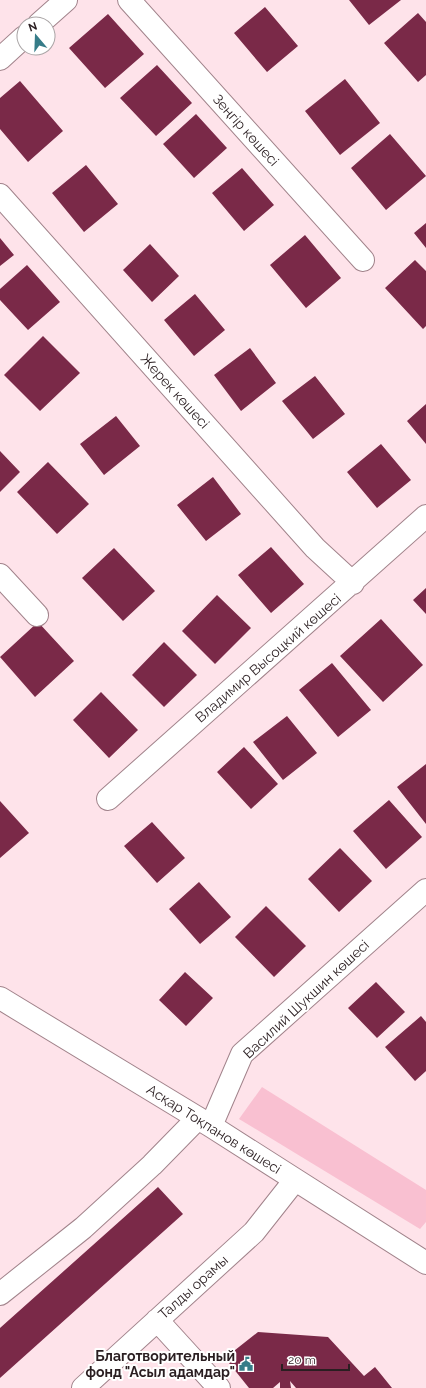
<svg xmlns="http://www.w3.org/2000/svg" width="426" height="1388" font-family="Raleway,sans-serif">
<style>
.green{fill:#f9c0d1}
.building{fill:#7a2948}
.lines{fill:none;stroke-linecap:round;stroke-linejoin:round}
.minor-casing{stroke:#a1838b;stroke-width:24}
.minor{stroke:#fff;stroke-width:22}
.labels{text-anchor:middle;stroke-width:4;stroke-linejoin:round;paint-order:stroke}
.street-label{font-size:14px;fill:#2a1e21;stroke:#fff}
.poi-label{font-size:14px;font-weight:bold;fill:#2a1e21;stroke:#fff;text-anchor:end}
</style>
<rect width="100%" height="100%" fill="#fee3ea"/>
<path class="green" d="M262 1087 426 1190V1222L420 1229 239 1119Z"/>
<path class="building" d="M349 0H401L369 25Z
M265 7 298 46 267 72 234 33Z
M418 13 426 22V75L418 82 384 43Z
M108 14 144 54 105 88 69 48Z
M157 65 192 103 156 136 120 98Z
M345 79 380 123 340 155 305 111Z
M20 81 63 131 28 162 0 129V98Z
M196 114 227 148 194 178 163 144Z
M390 134 426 176 386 210 351 168Z
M86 165 118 204 84 232 52 193Z
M242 168 274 205 244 231 212 193Z
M426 223V248L414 233Z
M305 235 341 278 306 308 270 265Z
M0 238 14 255 0 266Z
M150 244 179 276 152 302 123 270Z
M415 260 426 271V326L423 329 385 288Z
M27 265 60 302 28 330 0 300V289Z
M195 294 225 330 194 356 164 320Z
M43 336 80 373 40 411 4 375Z
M250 348 276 383 241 411 214 375Z
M315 376 345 414 313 439 282 401Z
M426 404V444L407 421Z
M116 416 140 446 104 475 80 444Z
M381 444 411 480 377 508 347 472Z
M0 451 20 472 0 492Z
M48 462 89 504 57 534 17 492Z
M213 477 241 514 206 541 177 505Z
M271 547 304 584 271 613 238 575Z
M114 548 155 591 123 621 82 578Z
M426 588V614L413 600Z
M217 595 251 628 215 664 182 631Z
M381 619 423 665 383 702 340 656Z
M38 622 74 661 35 697 0 657Z
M164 642 197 675 164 707 132 675Z
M332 663 371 710 338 737 299 690Z
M101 692 138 730 109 758 73 720Z
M287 716 317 753 283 780 253 742Z
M244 747 278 784 251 809 217 772Z
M426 764V824L397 787Z
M389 800 422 837 386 869 353 831Z
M0 801 29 833 0 858Z
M152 822 185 858 157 883 124 846Z
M340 848 372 881 339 912 308 879Z
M199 882 231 917 200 944 169 909Z
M266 906 306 946 274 977 235 937Z
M185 972 213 998 186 1026 159 1000Z
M376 982 405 1012 377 1038 348 1008Z
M421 1016 426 1022V1071L415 1081 385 1047Z
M158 1187 183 1214 0 1378V1328Z
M258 1332 328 1337 364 1376 375 1367 392 1388H296L290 1381 291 1388H280V1382L273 1388H249L225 1358Z"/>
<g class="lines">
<defs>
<path id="minor" d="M129 0 363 260
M39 24 66 0
M0 59 24 37
M0 195 315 548 353 583
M0 575 37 615
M108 799 426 516
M0 998 211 1126 426 1263
M211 1126 242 1054 426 890
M0 1294 83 1228 152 1165 198 1118
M157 1320 219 1388
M83 1388 254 1232 295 1180"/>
</defs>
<use href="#minor" class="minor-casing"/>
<use href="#minor" class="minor"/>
</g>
<defs>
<symbol id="civic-bare" viewBox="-9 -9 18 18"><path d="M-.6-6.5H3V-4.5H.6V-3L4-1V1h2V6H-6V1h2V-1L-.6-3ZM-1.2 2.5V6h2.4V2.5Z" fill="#367c88" stroke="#fff" stroke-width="2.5" paint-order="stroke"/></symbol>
</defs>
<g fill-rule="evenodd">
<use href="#civic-bare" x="236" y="1354" width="20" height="20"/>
</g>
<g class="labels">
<g class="street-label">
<text transform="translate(246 130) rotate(48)" y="5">Зеңгір көшесі</text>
<text transform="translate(175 391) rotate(48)" y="5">Жерек көшесі</text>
<text transform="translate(268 658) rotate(-41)" y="5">Владимир Высоцкий көшесі</text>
<text transform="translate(306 999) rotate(-43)" y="5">Василий Шукшин көшесі</text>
<text transform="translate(214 1129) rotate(32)" y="5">Асқар Тоқпанов көшесі</text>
<text transform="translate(193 1287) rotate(-42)" y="5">Талды орамы</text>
</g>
<g class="poi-label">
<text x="235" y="1361">Благотворительный<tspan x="235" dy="16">фонд "Асыл адамдар"</tspan></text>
</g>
</g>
<g transform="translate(36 36) rotate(341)"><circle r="19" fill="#ffffff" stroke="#aaa5a6"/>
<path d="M0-3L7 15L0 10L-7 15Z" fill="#367c88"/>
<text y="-6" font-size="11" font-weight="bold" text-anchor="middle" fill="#2a1e21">N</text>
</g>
<path d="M282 1364v6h67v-6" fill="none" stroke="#2a1e21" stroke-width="2"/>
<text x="288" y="1364" font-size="12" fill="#2a1e21" stroke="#ffffff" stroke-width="3" paint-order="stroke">20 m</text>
</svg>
